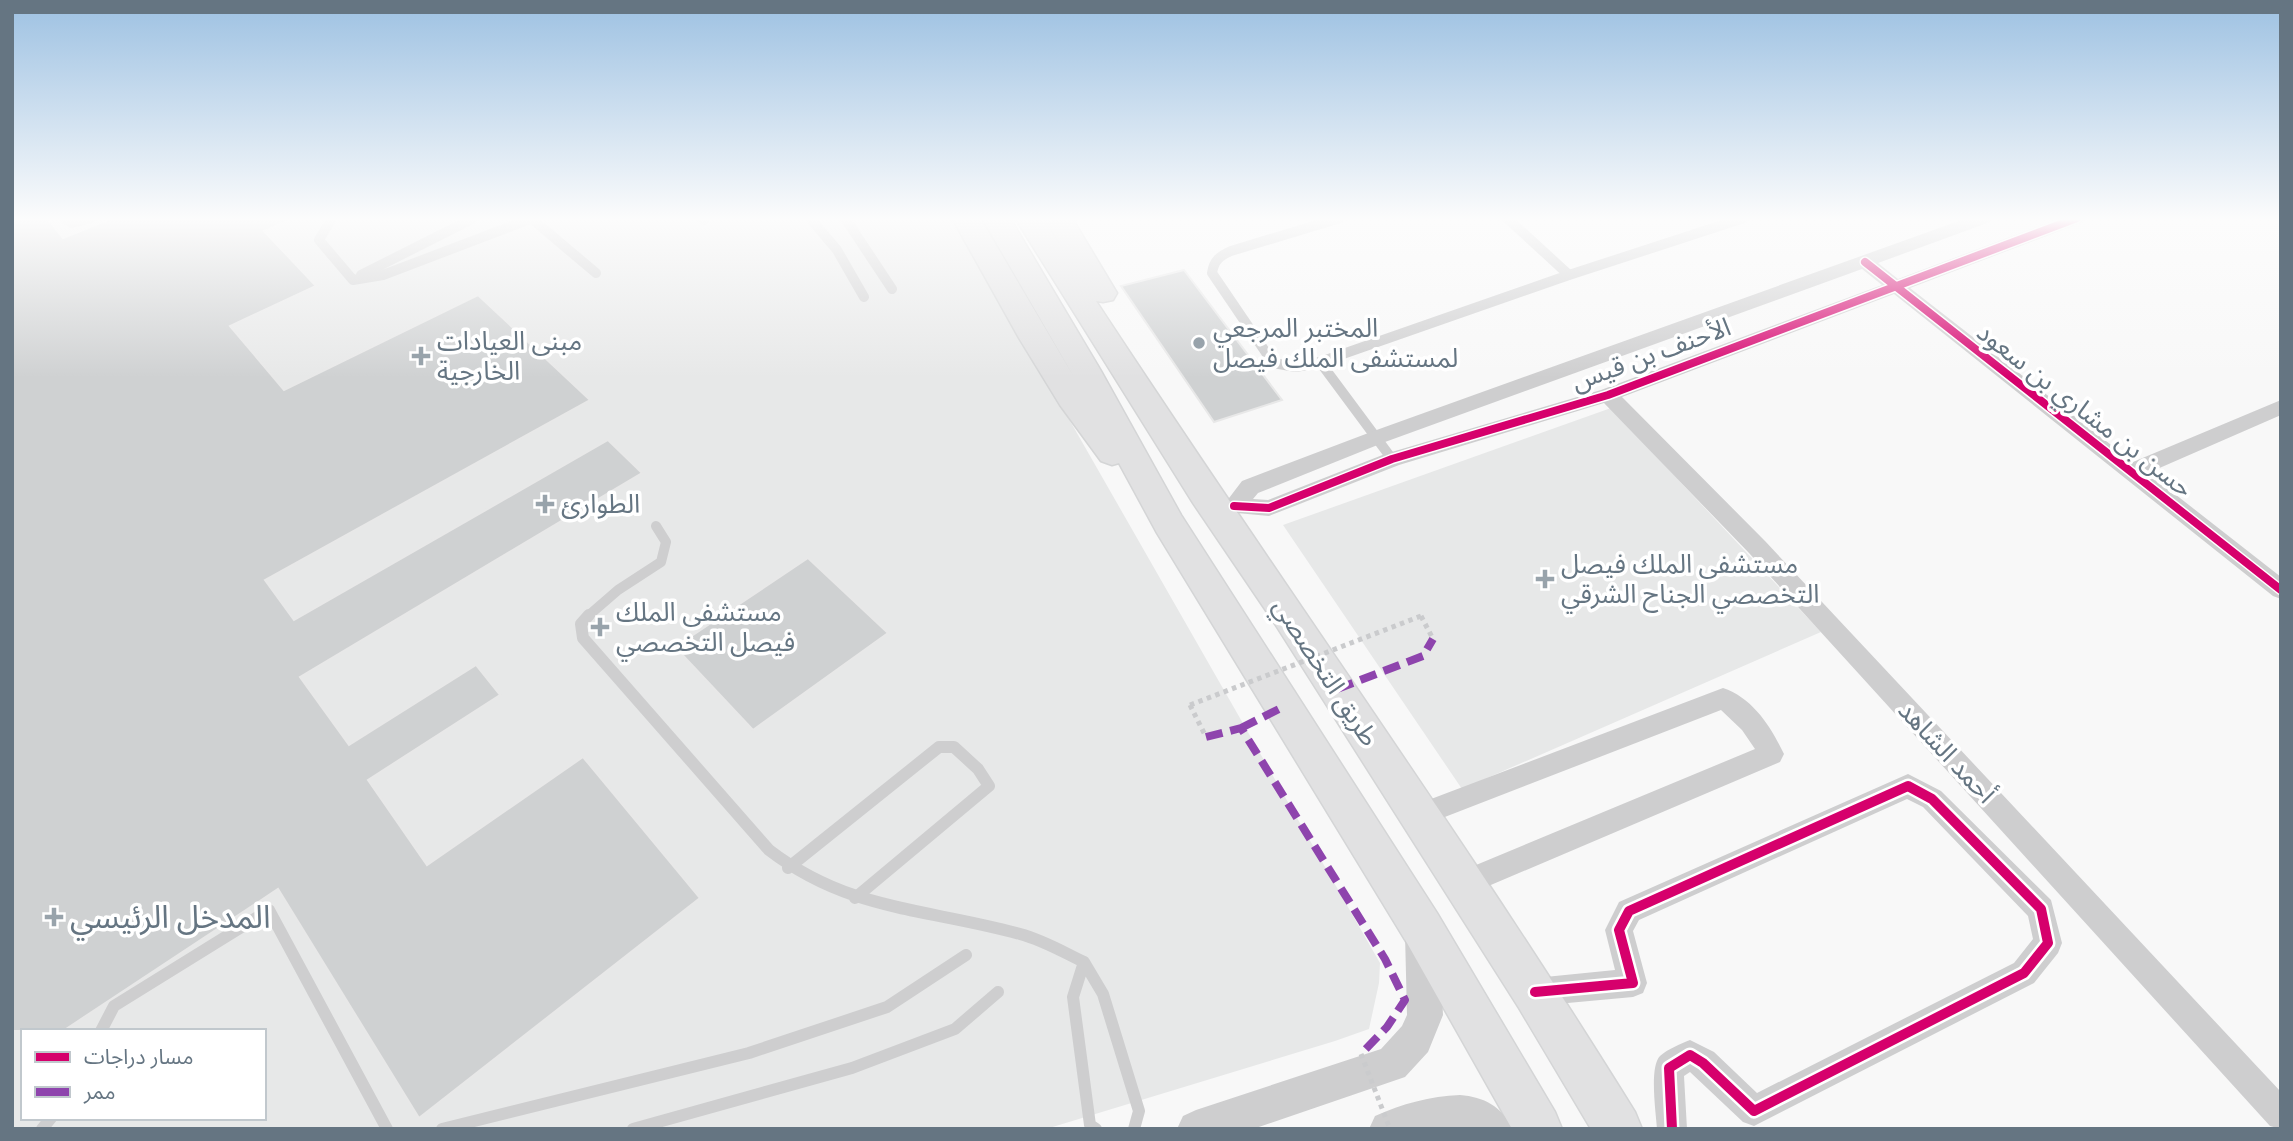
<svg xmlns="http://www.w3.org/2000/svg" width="2293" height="1141" font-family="Figtree,'Noto Sans Arabic',sans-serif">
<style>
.built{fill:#e7e8e8;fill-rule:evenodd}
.building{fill:#cfd1d2;stroke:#e8e8e8;stroke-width:2}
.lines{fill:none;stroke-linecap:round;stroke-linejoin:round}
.primary-casing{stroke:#d4d5d6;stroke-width:3}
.path{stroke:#cacbcd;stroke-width:5;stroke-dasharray:4.5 4.5;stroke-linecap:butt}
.service-far1{stroke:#cececf;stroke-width:10}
.service{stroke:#cececf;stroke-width:12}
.minor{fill:#cececf;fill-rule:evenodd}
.tertiary{fill:#cececf;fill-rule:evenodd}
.primary{fill:#e1e1e2;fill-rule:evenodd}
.path-bridge{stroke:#cacbcd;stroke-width:5;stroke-dasharray:4.5 4.5;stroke-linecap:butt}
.quiet{stroke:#8e44ad;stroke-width:8;stroke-dasharray:17 8;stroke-linecap:butt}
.cycleway-far1-casing{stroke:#fff;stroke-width:11}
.cycleway-casing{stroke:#fff;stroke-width:15}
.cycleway-far1{stroke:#d6006c;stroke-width:8}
.cycleway{stroke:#d6006c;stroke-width:10}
.poi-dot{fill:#98a3ab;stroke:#fff;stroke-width:2.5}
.labels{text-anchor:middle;stroke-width:7;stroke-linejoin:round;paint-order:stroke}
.poi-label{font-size:26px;fill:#657582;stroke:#fff;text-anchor:start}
.street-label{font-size:26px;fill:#657582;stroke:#fff}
.near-poi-label{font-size:32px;fill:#657582;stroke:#fff;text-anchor:start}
</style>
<rect width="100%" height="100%" fill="#f8f8f8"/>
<path class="built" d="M12 218H954L1380 963 1379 983 1369 1029 1335 1041 1046 1129H12ZM23 1031H264V1118H23Z
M1611 408 1821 632 1462 789 1283 525Z"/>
<path class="building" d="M12 218H47L63 238 113 218H295L264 231 316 286 230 326 284 390 478 295 590 400 265 580 294 620 608 440 642 473 300 677 349 745 476 665 500 695 368 780 427 865 583 757 700 898 419 1118 278 889 63 1031H12Z
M1184 270 1282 400 1214 422 1121 286Z
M808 558 888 633 753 730 675 647Z"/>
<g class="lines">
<defs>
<path id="primary" d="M952 218H980L1074 377 982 218H1010L1101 371 1181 515 1437 913 1555 1112 1562 1129H1512L1407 943 1157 533 1119 463 1112 465 1101 461 1060 405 1019 338Z
M1015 218H1043L1061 246 1044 218H1072L1117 293 1113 300 1103 302 1096 301C1274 573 1464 836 1635 1112L1642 1129H1591L1519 1008 1277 627 1193 503Z"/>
</defs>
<use href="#primary" class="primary-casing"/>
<path class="path" d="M1421 616 1433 639
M1190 705 1206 737"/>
<path class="service-far1" d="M64 218 71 223 92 218
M332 218 319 240 353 280
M702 218 704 220
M810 218 837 250 864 297
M845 218 892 289
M1507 218 1569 275
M532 219 596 273
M361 275 474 218
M353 280 383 275 533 218
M1320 362 1296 367 1273 363 1212 273C1214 260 1220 256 1231 251L1340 218
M1392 459 1320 362 1569 275 1744 218
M588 616 618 590 661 562 666 542 656 526"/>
<path class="service" d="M589 615 581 624 583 638 769 850C850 912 927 908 1020 934 1043 940 1063 952 1084 962
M788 868 939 747H954L978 769 989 786 855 898
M101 1031 114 1006 269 910 387 1129
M42 1129 51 1118
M442 1129 749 1053 887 1007 966 955
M633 1129 852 1068 955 1029 998 992
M1096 1129 1090 1125 1073 997 1084 962 1103 994 1139 1111 1134 1129"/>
<path class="minor" d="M1967 218H1993L1990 222 1878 263 1898 279 2061 218H2086L2083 222 1910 288 2133 462 2281 400V415L2148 473 2281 577V599L2273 596 1894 294 1622 397 1765 541 2281 1092V1129L2270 1126 1749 553 1604 403 1399 465 1269 516 1226 512 1223 506 1242 481 1371 432ZM1862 269 1882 285 1601 390 1385 454 1268 500 1253 499 1258 493 1385 442Z
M1723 688C1753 698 1771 727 1784 754L1780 762 1472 893 1462 897 1452 893 1448 884 1452 875 1755 749 1742 730 1721 710 1419 827 1410 823 1406 815 1410 807Z
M1908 774 1941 791 2051 900 2062 943 2058 953 2034 983 1754 1126 1743 1122 1690 1072 1684 1076 1687 1129H1657C1656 1113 1649 1067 1660 1056 1668 1049 1680 1044 1690 1040L1714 1052 1757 1093 2014 963 2033 939 2028 916 1923 807 1907 799 1639 920 1633 931 1647 983 1643 993 1633 997 1535 1006 1525 1002 1521 992 1525 982 1535 978 1615 970 1605 930 1619 902Z"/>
<path class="tertiary" d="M1422 917 1434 922 1439 934 1443 1015 1428 1052 1405 1077 1253 1129H1177L1183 1116 1196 1110 1381 1049 1402 1026 1407 1015 1405 934 1410 922Z
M1460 1095C1484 1097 1502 1106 1512 1129H1369L1375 1116C1402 1104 1430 1096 1460 1095Z"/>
<use href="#primary" class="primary"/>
<path class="path-bridge" d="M1190 705 1421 616
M1361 1054 1390 1129"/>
<path class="quiet" d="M1337 689 1423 656 1433 639
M1241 728 1285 706
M1206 737 1241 728 1385 959 1405 1000 1387 1027 1361 1054"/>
<defs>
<path id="cycleway-far1" d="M1865 262 2281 590
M1234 506 1269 508 1392 459 1608 395 2077 218"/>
<path id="cycleway" d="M1535 992 1633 983 1619 930 1629 911 1908 786 1932 799 2041 909 2048 943 2024 973 1754 1111 1703 1063 1690 1055 1669 1068 1672 1129"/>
</defs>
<use href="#cycleway-far1" class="cycleway-far1-casing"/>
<use href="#cycleway" class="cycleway-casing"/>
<use href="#cycleway-far1" class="cycleway-far1"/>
<use href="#cycleway" class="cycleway"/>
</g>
<linearGradient id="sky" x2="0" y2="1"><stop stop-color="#9dc1e2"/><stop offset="0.58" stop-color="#fcfcfc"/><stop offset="1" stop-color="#fcfcfc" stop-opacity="0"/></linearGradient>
<rect width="2293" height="378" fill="url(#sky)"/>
<g class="poi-dot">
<circle cx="1199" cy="343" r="7"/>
<path d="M417.5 345.5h7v7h7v7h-7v7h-7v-7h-7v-7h7z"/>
<path d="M541.5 493.5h7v7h7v7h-7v7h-7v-7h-7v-7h7z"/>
<path d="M1541.5 568.5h7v7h7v7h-7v7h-7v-7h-7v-7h7z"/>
<path d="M596.5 616.5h7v7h7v7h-7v7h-7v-7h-7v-7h7z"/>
<path d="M50.5 906.5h7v7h7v7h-7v7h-7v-7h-7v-7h7z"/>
</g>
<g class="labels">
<g class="poi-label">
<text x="1213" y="337">المختبر المرجعي<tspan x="1213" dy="30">لمستشفى الملك فيصل</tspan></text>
<text x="437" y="350">مبنى العيادات<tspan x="437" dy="30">الخارجية</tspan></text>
<text x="561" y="513">الطوارئ</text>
<text x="1561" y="573">مستشفى الملك فيصل<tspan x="1561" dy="30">التخصصي الجناح الشرقي</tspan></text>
<text x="616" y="621">مستشفى الملك<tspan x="616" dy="30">فيصل التخصصي</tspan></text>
</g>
<g class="street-label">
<text transform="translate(1651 354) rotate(-20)" y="9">الأحنف بن قيس</text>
<text transform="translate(2085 410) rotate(38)" y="9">حسن بن مشاري بن سعود</text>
<text transform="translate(1326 672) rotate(57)" y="9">طريق التخصصي</text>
<text transform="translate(1947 752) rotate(47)" y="9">أحمد الشاهد</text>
</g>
<g class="near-poi-label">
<text x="70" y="928">المدخل الرئيسي</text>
</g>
</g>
<rect width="2293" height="1141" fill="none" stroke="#657582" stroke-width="28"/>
<rect x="21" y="1029" width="245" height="91" fill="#ffffff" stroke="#c1c8cd" stroke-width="2"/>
<rect x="35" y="1052" width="35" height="10" fill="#d6006c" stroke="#c1c8cd" stroke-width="2"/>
<text x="84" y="1064" font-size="21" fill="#657582">مسار دراجات</text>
<rect x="35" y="1087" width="35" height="10" fill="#8e44ad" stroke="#c1c8cd" stroke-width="2"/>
<text x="84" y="1099" font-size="21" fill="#657582">ممر</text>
</svg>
